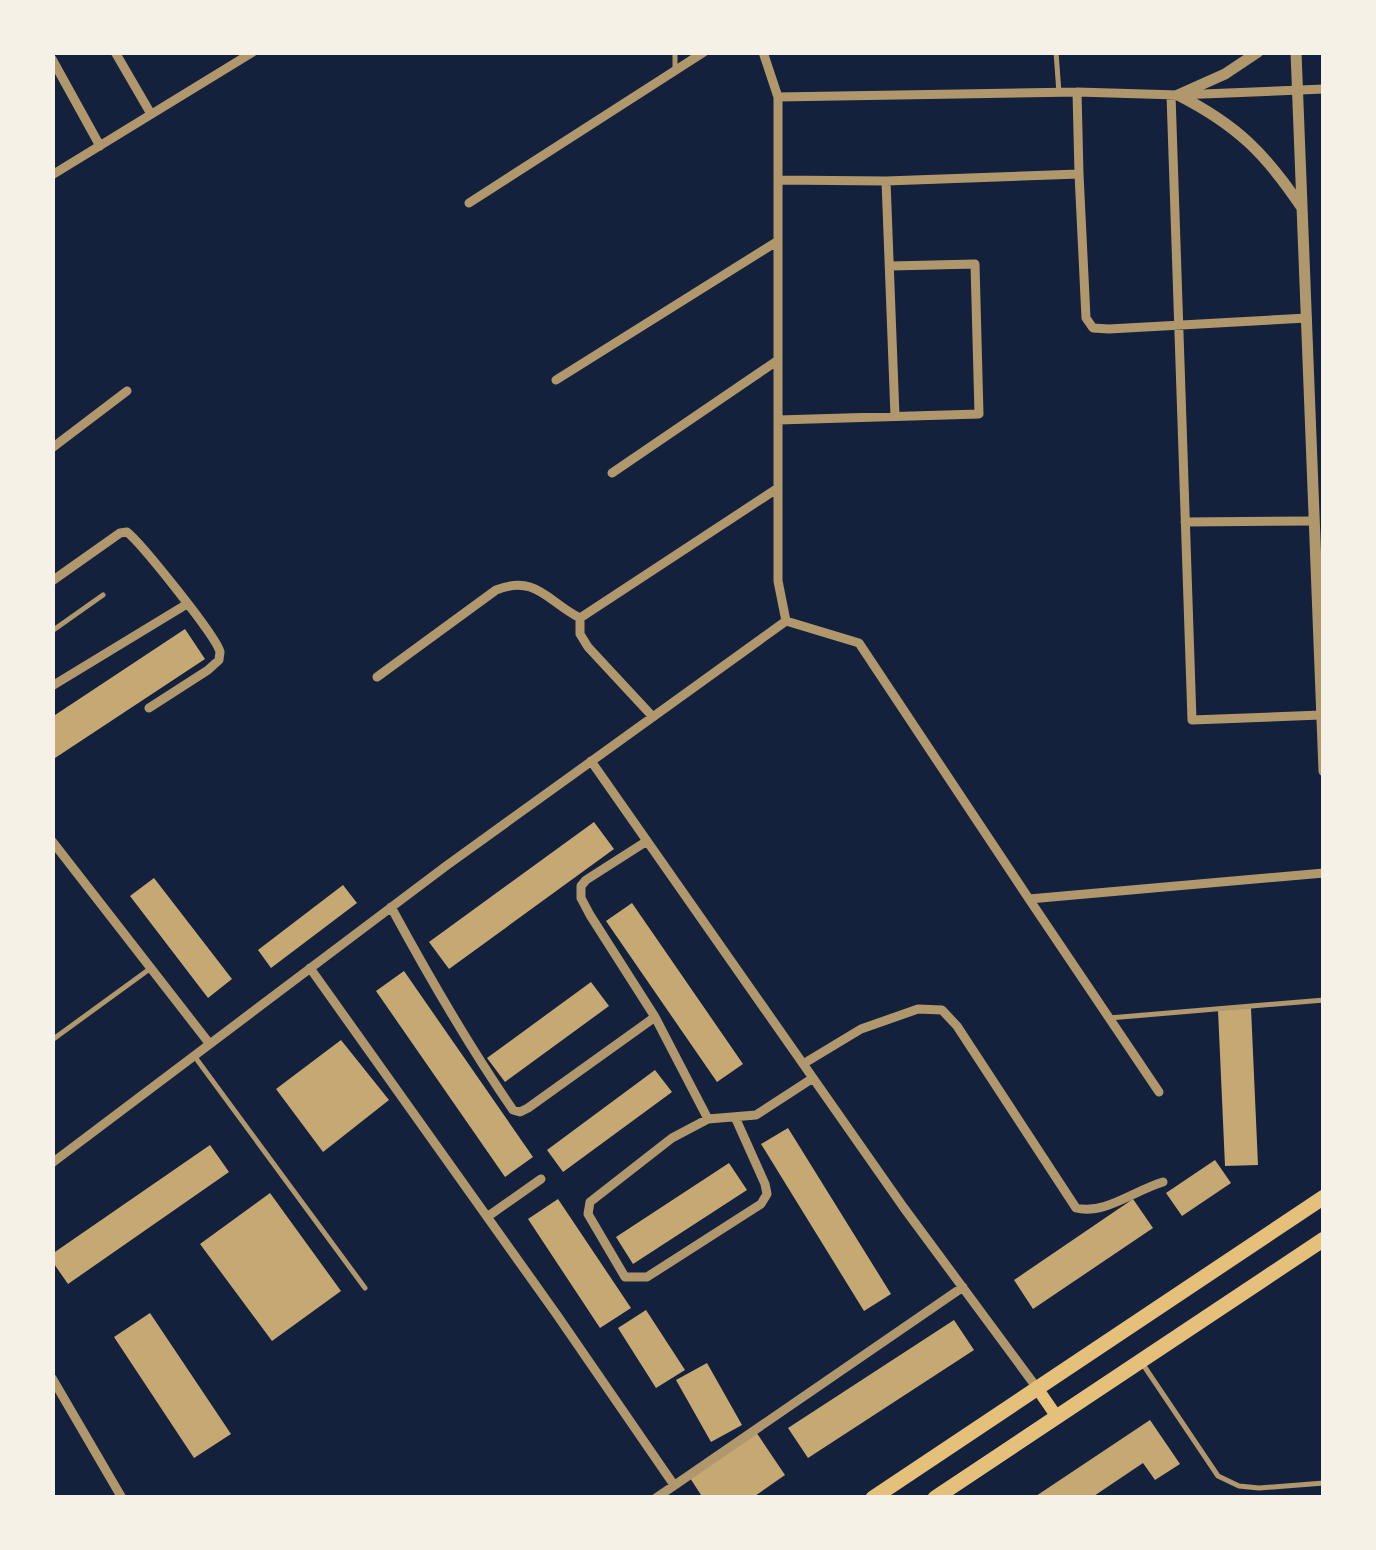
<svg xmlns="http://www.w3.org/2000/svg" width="1376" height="1550" font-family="Inter,sans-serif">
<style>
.building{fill:#c6a872}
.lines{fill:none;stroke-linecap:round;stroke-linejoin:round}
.service{stroke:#b1986c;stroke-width:5}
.minor{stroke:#b1986c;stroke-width:9}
.tertiary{stroke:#b1986c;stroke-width:11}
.secondary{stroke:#e5c07b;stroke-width:12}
.primary{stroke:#e5c07b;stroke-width:15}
</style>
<rect width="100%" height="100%" fill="#14213d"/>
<path class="building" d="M185 629 205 659 52 760V717Z
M594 822 614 849 449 969 429 942Z
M154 878 232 979 208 998 130 896Z
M343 885 357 903 271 968 258 950Z
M632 903 743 1064 717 1082 606 921Z
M404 971 533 1157 505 1177 376 991Z
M591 982 609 1006 505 1082 487 1058Z
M1251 1008 1258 1165 1225 1166 1218 1010Z
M341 1040 389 1100 323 1152 276 1089Z
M655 1070 672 1092 563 1172 547 1150Z
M788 1128 891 1294 864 1311 761 1144Z
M210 1145 229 1172 68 1284 52 1261V1254Z
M1215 1160 1231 1183 1182 1216 1166 1193Z
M729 1163 747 1190 633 1264 616 1237Z
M270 1193 341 1291 272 1341 200 1244Z
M558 1199 631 1308 600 1328 528 1219Z
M1133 1199 1153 1228 1033 1309 1014 1280Z
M646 1310 685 1370 656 1388 618 1328Z
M150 1313 231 1434 194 1458 114 1337Z
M954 1320 974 1350 808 1458 788 1428Z
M707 1363 742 1425 711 1442 676 1380Z
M1150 1420 1180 1464 1155 1480 1143 1463 1091 1498H1033Z
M756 1432 785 1475 752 1498H703L690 1478Z"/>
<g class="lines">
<path class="service" d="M675 52V68
M1056 52 1059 93
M52 631 103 595
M1109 1018 1324 1000
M52 1040 151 968
M195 1057 365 1288
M1142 1363 1218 1476 1239 1486 1259 1488 1324 1483"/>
<path class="minor" d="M115 52 151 114
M52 59 100 146
M1171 95 1192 720 1321 715
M778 97 1077 92 1178 95 1324 89
M1079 174 1086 318 1093 328 1109 329 1307 318
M52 175 253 52
M778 180 886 181 1079 174 1077 92
M886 181 895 416
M469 203 704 52
M556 380 778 241
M778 420 979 414 975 264 891 266
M52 448 127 391
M612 473 778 360
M1185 522 1314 521
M52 581 120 533 127 532C140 542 217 637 220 652 220 654 219 657 219 660L208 670 149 708
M786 621 859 643 1029 899 1324 873
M377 677 496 590C536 574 548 602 580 618
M52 686 187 604
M653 717 588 647 580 634V618L778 488
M591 761 904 1208 1037 1388
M52 841 209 1043
M647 841 586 880 581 886V898L590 915 655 1017 708 1119
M1029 899 1159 1092
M391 907C429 977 468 1045 513 1110L520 1112 528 1108 655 1017
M310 968 557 1315 674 1485
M803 1064 861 1029 918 1009 942 1010 957 1026 1076 1208C1105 1215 1135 1190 1163 1182
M735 1117 765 1184 767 1194 761 1204 647 1277H625L588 1214 590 1202 672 1138 708 1119 756 1115 813 1078
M52 1163 446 866 786 621 778 581V97L763 52
M487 1217 541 1179
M52 1378 122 1498
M656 1498 963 1287"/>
<path class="tertiary" d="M1296 52 1324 771
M1178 95C1237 125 1266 154 1302 208
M1178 95 1225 74 1258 52"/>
<path class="secondary" d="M1037 1388 1057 1417"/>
<path class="primary" d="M873 1498 1324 1197
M935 1498 1324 1239"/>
</g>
<rect width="1376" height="1550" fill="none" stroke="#f6f1e7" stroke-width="110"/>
</svg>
